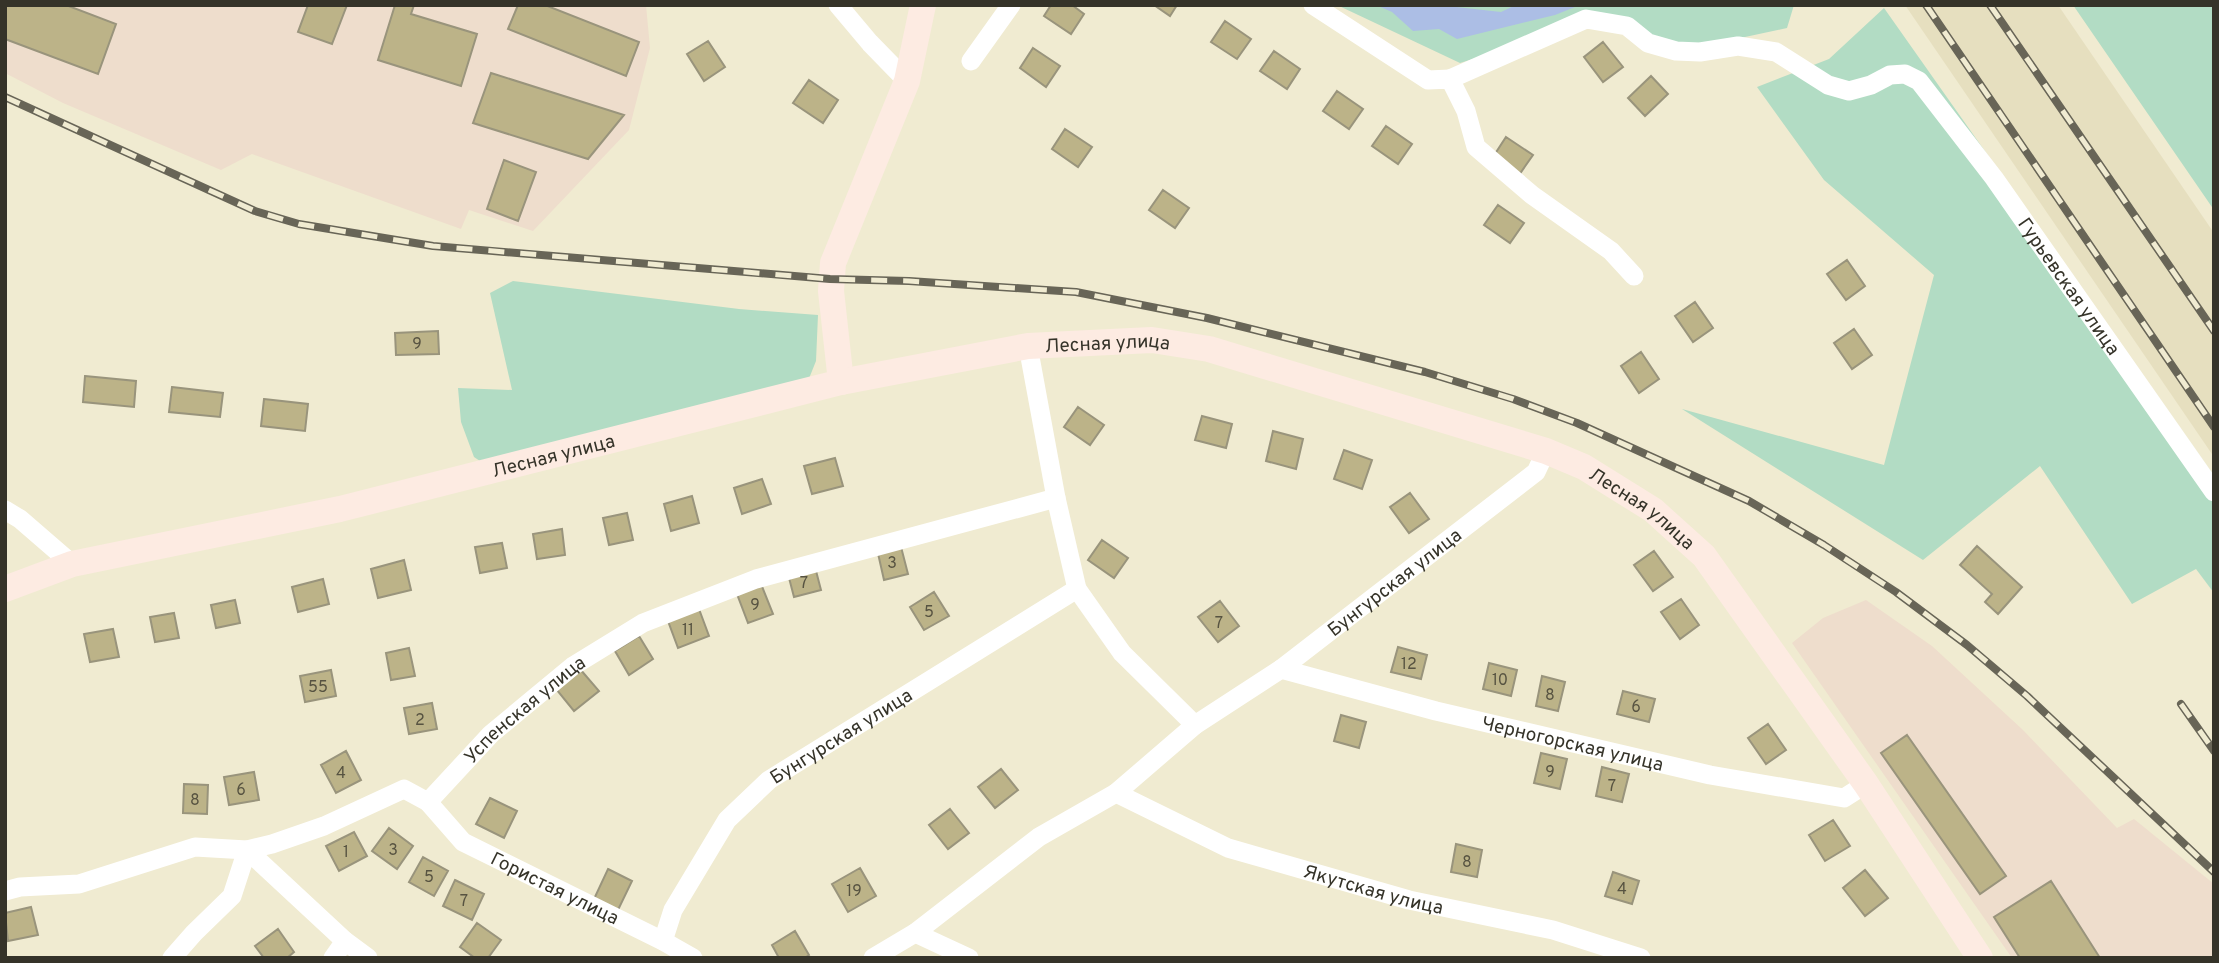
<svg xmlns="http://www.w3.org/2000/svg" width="2219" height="963" font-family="Overpass,sans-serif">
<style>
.built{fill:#e6dfbf}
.industrial{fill:#edc}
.green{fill:#b2dcc4}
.water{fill:#acbee5}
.building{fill:#bcb388;stroke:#99947c;stroke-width:2}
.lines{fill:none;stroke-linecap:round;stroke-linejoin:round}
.minor{stroke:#fff;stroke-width:19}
.secondary{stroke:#fdebe2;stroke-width:26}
.rail-casing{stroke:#686557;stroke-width:8}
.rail{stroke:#f0ebd1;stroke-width:5;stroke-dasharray:16;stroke-linecap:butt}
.labels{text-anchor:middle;stroke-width:5;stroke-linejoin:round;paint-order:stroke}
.number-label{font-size:16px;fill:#575341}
.street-label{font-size:19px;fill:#353329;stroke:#f0ebd1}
</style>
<rect width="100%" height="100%" fill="#f0ebd1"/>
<path class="built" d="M1905 5H2058L2214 233V457Z"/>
<path class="industrial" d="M5 5H646L650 48 629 130 533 231 469 210 461 229 252 154 221 170 63 103 5 73Z
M1866 600 1932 646 2023 730 2117 828 2134 819 2214 884V958H2012L1792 643 1823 618Z"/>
<path class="green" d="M1337 5H1794L1787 28 1731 40 1662 51 1614 15 1460 63Z
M2073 5H2214V210Z
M1884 8 2214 476V593L2196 569 2132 604 2040 466 1923 560 1682 409 1884 465 1934 275 1824 180 1757 87 1829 59Z
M513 281 739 309 818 315 816 361 808 381 492 469 474 457 461 422 458 388 512 390 490 293Z"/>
<path class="water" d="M1376 5H1438L1501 12 1516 5H1580L1555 15 1457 39 1439 29 1413 31 1392 12Z"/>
<path class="building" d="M5 5H66L116 24 98 74 5 39Z
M308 5H347L332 44 298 32Z
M395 5H414L411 14 477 34 461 86 378 60Z
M518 5H545L639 42 626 76 508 29Z
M1051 5H1072L1084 14 1071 34 1044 16Z
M1154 5H1177L1170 16Z
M1225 21 1251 39 1237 59 1211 42Z
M708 41 725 67 704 81 687 54Z
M1603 42 1623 67 1603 82 1584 57Z
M1033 48 1060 66 1046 87 1020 68Z
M1274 51 1300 69 1287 89 1260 71Z
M491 73 624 115 588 159 473 123Z
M1651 76 1668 94 1645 116 1628 98Z
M809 80 838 100 823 123 793 103Z
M1337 91 1363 109 1349 129 1323 111Z
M1386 126 1412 144 1398 164 1372 146Z
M1065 129 1092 147 1078 167 1052 149Z
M1506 137 1533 155 1519 175 1493 157Z
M504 160 536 172 518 221 487 209Z
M1163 190 1189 208 1175 228 1149 210Z
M1498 205 1524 223 1510 243 1484 225Z
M1847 260 1865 286 1846 300 1827 274Z
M1695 302 1713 328 1693 342 1675 316Z
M1854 329 1872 355 1852 369 1834 343Z
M438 331 439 354 396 355 395 333Z
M1641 352 1659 379 1639 393 1621 366Z
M85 376 136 381 134 407 83 402Z
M172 387 223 393 220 417 169 412Z
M264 399 308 404 305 431 261 426Z
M1078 407 1104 425 1090 445 1064 427Z
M1202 416 1232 424 1226 448 1195 440Z
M1273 431 1303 439 1296 469 1266 461Z
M1344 450 1372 460 1362 489 1334 479Z
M835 458 843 486 812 494 804 466Z
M762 479 771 504 742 514 734 488Z
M1410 493 1429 519 1409 533 1390 507Z
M692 496 699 523 671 531 664 504Z
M627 513 633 540 609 545 603 518Z
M562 529 565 555 537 559 533 534Z
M1102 540 1128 558 1114 578 1088 560Z
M502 543 507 568 480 573 475 547Z
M900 543 908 574 884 580 877 549Z
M1977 546 2022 587 1998 614 1985 602 1992 594 1960 565Z
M1654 551 1673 577 1653 591 1634 565Z
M404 560 411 590 378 598 371 569Z
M815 567 821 590 794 597 788 574Z
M323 579 329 604 298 612 292 587Z
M761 584 773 614 748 623 737 594Z
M934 592 949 616 924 630 910 607Z
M1681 599 1699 625 1680 639 1661 612Z
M235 600 240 623 216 628 211 605Z
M1220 601 1239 626 1218 642 1198 617Z
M699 609 709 636 678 648 668 621Z
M174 613 179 638 155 642 150 617Z
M113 629 119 657 90 662 84 634Z
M639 636 653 659 629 675 615 651Z
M1398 647 1427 655 1421 679 1391 672Z
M409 648 415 676 391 680 386 653Z
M1489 663 1517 670 1511 696 1483 689Z
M580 669 599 691 574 711 556 689Z
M331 670 336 696 305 702 300 676Z
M1542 676 1565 682 1558 711 1536 706Z
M1623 691 1655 699 1649 722 1617 714Z
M432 703 437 729 409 734 404 708Z
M1341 715 1366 722 1359 748 1334 741Z
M1768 724 1786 750 1766 764 1748 738Z
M1907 735 2006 876 1980 894 1881 753Z
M346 751 361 780 336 793 321 765Z
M1541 753 1567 759 1560 789 1534 783Z
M1602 767 1629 774 1622 802 1596 796Z
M1001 769 1018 790 995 808 978 787Z
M254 772 259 800 229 805 224 777Z
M184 784 208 785 207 814 183 813Z
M490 798 517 811 504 838 476 824Z
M950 809 969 833 948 849 929 825Z
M1833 820 1850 846 1825 861 1809 835Z
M389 828 413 846 397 869 372 851Z
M354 832 367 856 339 871 326 846Z
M1456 844 1482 850 1477 877 1451 872Z
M423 857 448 871 434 896 409 882Z
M860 868 876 896 848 912 832 884Z
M608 869 632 881 618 910 594 899Z
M1865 870 1888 898 1865 916 1843 888Z
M1613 872 1639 881 1632 904 1605 896Z
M455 880 484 894 472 920 443 906Z
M2051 881 2100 958H2020L1994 917Z
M31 907 38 935 8 941 5 913Z
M477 923 501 940 488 958H475L460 947Z
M278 929 294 952 287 958H264L255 946Z
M795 931 809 955 805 958H779L772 945Z"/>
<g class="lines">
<g class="minor">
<path d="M838 5 870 43 907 81"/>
<path d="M1313 5 1428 80 1450 79 1466 111 1476 147 1532 195 1611 251 1634 276"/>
<path d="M971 61 1011 5"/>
<path id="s1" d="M1450 79 1586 19 1627 26 1648 43 1676 51 1700 52 1738 46 1776 52 1828 85 1849 91 1871 85 1890 75 1905 74 1919 81 1994 178 2214 492"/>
<path d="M1028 346 1056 498 1077 589 1122 653 1195 725"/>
<path d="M5 510 20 519 72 564"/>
<path id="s2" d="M1281 669 1436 711 1710 775 1844 798 1866 784"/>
<path id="s3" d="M1116 793 1228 848 1409 900 1553 930 1641 958"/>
<path id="s4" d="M428 802 463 842 663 941 693 958"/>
<path id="s5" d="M5 891 20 887 79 884 195 847 247 850 272 844 324 826 404 789 428 802 491 734 573 666 643 623 756 579 1056 498"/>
<path d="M915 933 969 958"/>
<path id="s6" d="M663 941 673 910 727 820 769 780 1077 589"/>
<path d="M172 958 194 933 232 896 247 850 345 941 368 958"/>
<path d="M333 958 345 941"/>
<path id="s7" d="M873 958 915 933 1039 837 1116 793 1195 725 1281 669 1536 472 1546 451"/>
</g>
<g class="secondary">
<path d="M841 382 831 291 833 263 907 81 923 5"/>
<path id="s8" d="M5 589 72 564 340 509 841 382 1028 346 1152 340 1209 349 1546 451 1584 467 1653 510 1704 556 1866 784 1980 958"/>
</g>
<defs>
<path id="rail" d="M1926 5 2214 427
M1990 5 2214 331
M5 97 255 211 299 224 433 246 830 279 909 281 1076 292 1207 318 1425 372 1513 399 1577 423 1749 501 1824 545 1896 592 1967 645 2027 696 2214 872
M2181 704 2214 751"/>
</defs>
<use href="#rail" class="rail-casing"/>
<use href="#rail" class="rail"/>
</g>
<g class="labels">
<g class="number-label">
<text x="417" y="349">9</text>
<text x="892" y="568">3</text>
<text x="804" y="588">7</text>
<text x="755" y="610">9</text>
<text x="929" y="617">5</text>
<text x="1219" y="628">7</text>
<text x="688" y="635">11</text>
<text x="1409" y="669">12</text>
<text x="1500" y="685">10</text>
<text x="318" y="692">55</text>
<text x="1550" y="700">8</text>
<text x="1636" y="712">6</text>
<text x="420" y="725">2</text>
<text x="1550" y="777">9</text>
<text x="341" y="778">4</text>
<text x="1612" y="791">7</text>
<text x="241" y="795">6</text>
<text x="195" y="805">8</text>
<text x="393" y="855">3</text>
<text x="346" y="857">1</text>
<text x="1467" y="867">8</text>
<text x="429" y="882">5</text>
<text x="1622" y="894">4</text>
<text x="854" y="896">19</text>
<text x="464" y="906">7</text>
</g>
<g class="street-label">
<text dy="7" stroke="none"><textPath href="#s1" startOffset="760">Гурьевская улица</textPath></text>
<text dy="7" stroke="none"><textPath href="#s8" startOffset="1132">Лесная улица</textPath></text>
<text dy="7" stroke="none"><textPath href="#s8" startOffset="565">Лесная улица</textPath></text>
<text dy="7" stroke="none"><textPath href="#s8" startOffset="1699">Лесная улица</textPath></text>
<text dy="7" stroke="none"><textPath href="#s7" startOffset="644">Бунгурская улица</textPath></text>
<text dy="7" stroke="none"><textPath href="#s5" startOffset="579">Успенская улица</textPath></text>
<text dy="7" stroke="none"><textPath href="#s6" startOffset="280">Бунгурская улица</textPath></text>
<text dy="7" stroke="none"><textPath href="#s2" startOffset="301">Черногорская улица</textPath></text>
<text dy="7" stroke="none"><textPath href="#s4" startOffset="156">Гористая улица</textPath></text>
<text dy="7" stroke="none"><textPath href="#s3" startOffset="276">Якутская улица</textPath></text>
</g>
</g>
<rect width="2219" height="963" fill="none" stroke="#353329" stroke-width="14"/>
</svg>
